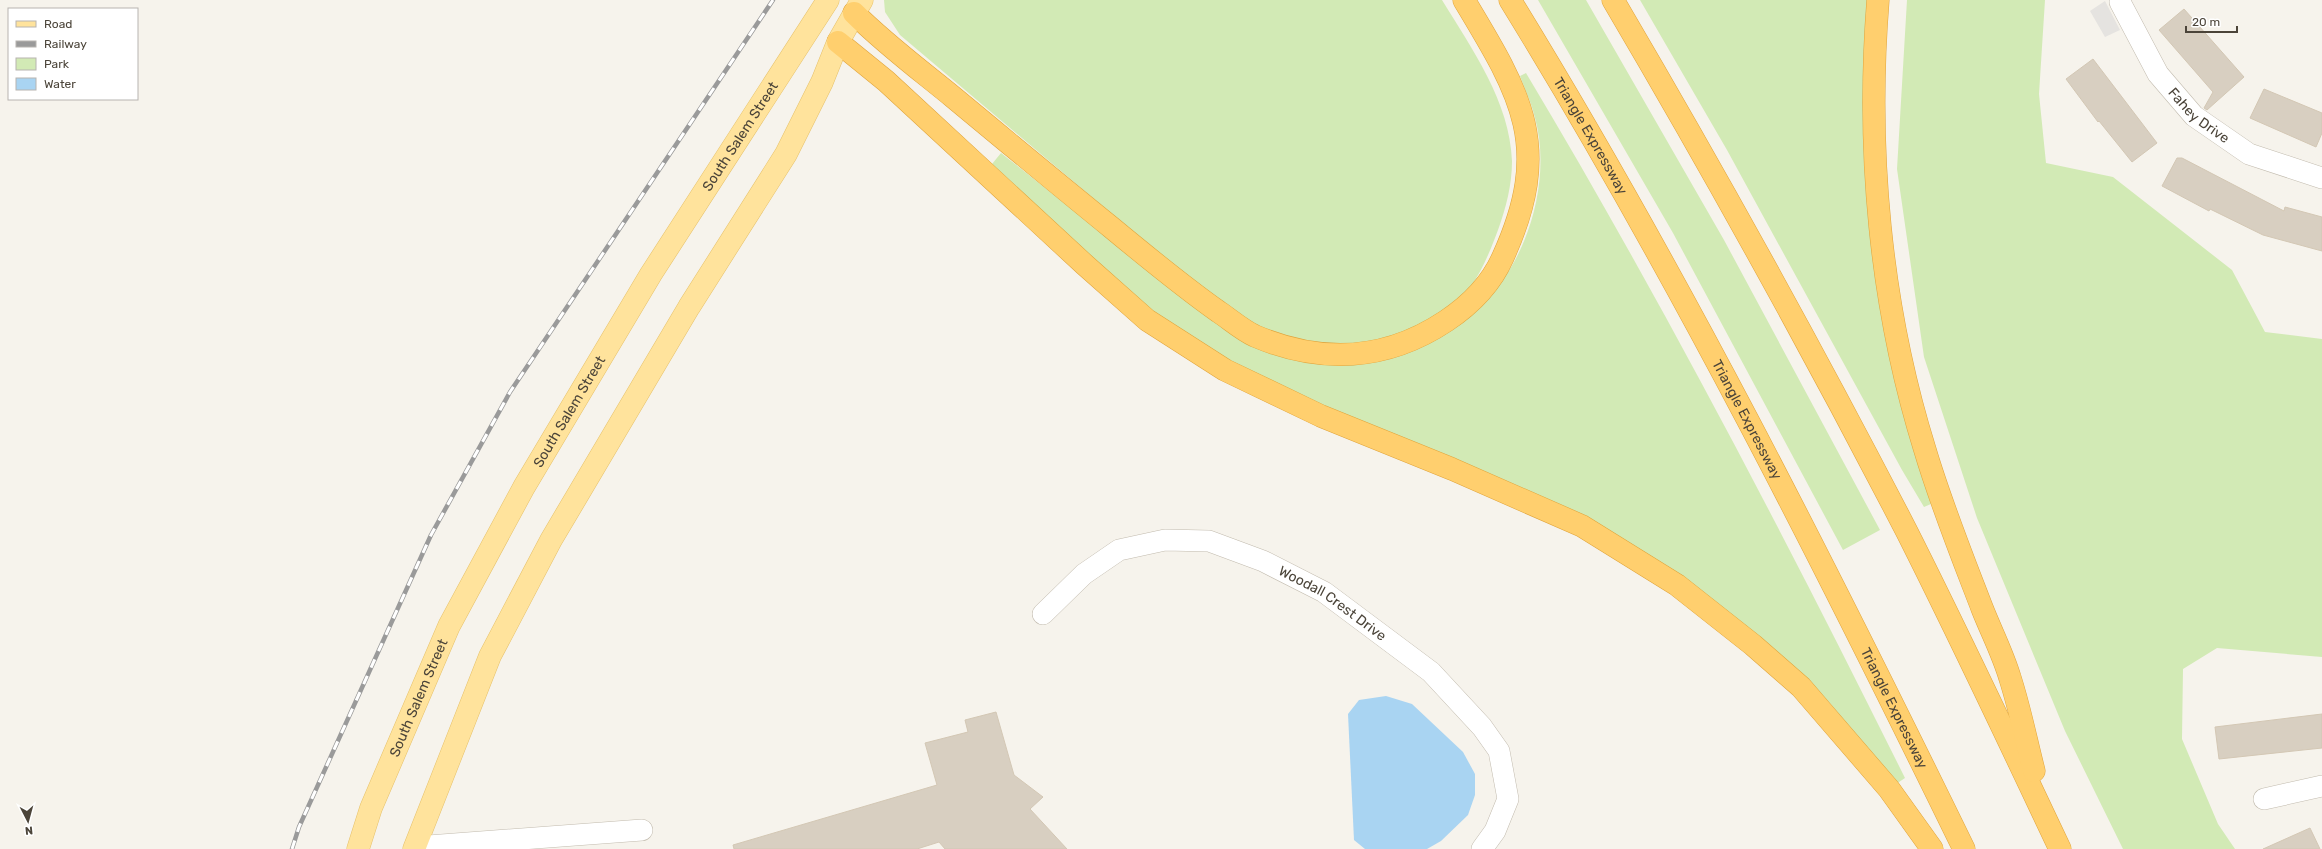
<svg xmlns="http://www.w3.org/2000/svg" width="2322" height="849" font-family="Rubik,sans-serif">
<style>
.green{fill:#d2eab5}
.parking{fill:#e5e3e0}
.water{fill:#a9d4f2}
.building{fill:#d8cfc1;stroke:#d3c7b4}
.lines{fill:none;stroke-linecap:round;stroke-linejoin:round}
.minor-casing{stroke:#c2bbae;stroke-width:22}
.major-casing{stroke:#e6c16a;stroke-width:23}
.highway-casing{stroke:#e0a43c;stroke-width:23}
.minor{stroke:#fff;stroke-width:21}
.major{stroke:#ffe39c;stroke-width:22}
.highway{stroke:#ffcf6e;stroke-width:22}
.rail-casing{stroke:#9a9a9a;stroke-width:4.5}
.rail{stroke:#fff;stroke-width:3;stroke-dasharray:9;stroke-linecap:butt}
.labels{text-anchor:middle;stroke-width:4;stroke-linejoin:round;paint-order:stroke}
.street-label{font-size:14px;fill:#4b4439;stroke:#fff}
</style>
<rect width="100%" height="100%" fill="#f6f3ec"/>
<path class="green" d="M884 0H1442C1472 49 1510 102 1512 161 1512 185 1506 208 1498 230 1491 249 1482 271 1470 288 1465 294 1457 299 1451 304 1411 339 1355 353 1303 343 1265 335 1234 312 1203 291L900 35 885 12Z
M1538 0H1586L1724 240 1880 530 1843 550 1673 233Z
M1640 0H1869L1906 423 1931 504 1924 507 1902 470 1727 150Z
M1907 0H2045L2039 94 2046 163 2113 177 2232 270 2265 332 2322 339V657L2217 648 2183 669 2182 739 2218 824 2235 849H2123L2065 731 1977 518 1924 357 1897 169Z
M1526 73C1663 302 1786 539 1905 778L1896 784 1829 702 1764 642 1694 587 1242 369 1142 304 992 164 1001 153C1052 193 1103 234 1154 276 1176 294 1199 311 1222 327 1230 332 1238 339 1246 343 1273 354 1304 364 1333 365 1398 367 1460 335 1499 285 1533 241 1550 172 1535 118 1532 104 1525 90 1520 76Z"/>
<path class="parking" d="M2105 1 2120 30 2105 37 2090 11Z"/>
<path class="water" d="M1386 696 1412 704 1463 752 1475 774V795L1468 815 1441 841 1427 849H1365L1354 840 1348 714 1359 700Z"/>
<path class="building" d="M2184 9 2244 77 2207 110 2204 108 2213 92 2159 30Z
M2093 59 2157 143 2132 162 2099 121 2098 122 2066 79Z
M2264 89 2322 113V133L2316 147 2250 118Z
M2177 158H2182L2284 211 2285 207 2322 217V251L2263 235 2210 209 2209 211 2162 186Z
M996 712 1014 775 1043 797 1030 809 1067 849H945L939 842 917 849H734L733 845 937 785 925 743 968 732 965 720Z
M2322 714V748L2219 759 2215 727Z
M2310 828 2320 849H2263Z"/>
<g class="lines">
<defs>
<g id="minor">
<path id="s1" d="M2120 2 2158 74 2194 116 2249 154 2322 178"/>
<path id="s2" d="M1043 614 1084 574 1119 550 1165 540 1209 541 1263 561 1324 592 1431 672 1482 727 1499 751 1508 799 1495 831 1482 849"/>
<path d="M2264 799 2322 786"/>
<path d="M415 847 642 830"/>
</g>
<g id="major">
<path id="s3" d="M358 849 371 808 449 626 524 487 651 274 828 0"/>
<path d="M414 849 490 656 551 540 689 307 786 154 822 82 838 42 862 0"/>
</g>
<g id="highway">
<path id="s4" d="M1510 0C1678 273 1823 561 1964 849"/>
<path d="M1613 0C1716 175 1814 352 1907 532 1960 637 2010 743 2060 849"/>
<path d="M1878 0C1866 150 1880 306 1925 450 1941 504 1962 556 1982 608 1991 631 2003 654 2010 678 2020 709 2026 740 2034 771"/>
<path d="M854 13C885 44 920 70 953 97 1006 141 1059 185 1112 228 1147 257 1182 286 1219 312 1231 320 1242 330 1255 336 1321 364 1386 361 1446 321 1470 305 1491 284 1503 257 1553 147 1522 96 1464 0"/>
<path d="M838 42 886 81 1085 265 1147 320 1225 370 1321 416 1452 469 1582 526 1677 585 1753 645 1801 687 1889 789 1932 849"/>
</g>
</defs>
<use href="#minor" class="minor-casing"/>
<use href="#major" class="major-casing"/>
<use href="#highway" class="highway-casing"/>
<use href="#minor" class="minor"/>
<use href="#major" class="major"/>
<use href="#highway" class="highway"/>
<defs>
<path id="rail" d="M292 849 299 827 431 535 510 392 773 0"/>
</defs>
<use href="#rail" class="rail-casing"/>
<use href="#rail" class="rail"/>
</g>
<g class="labels">
<g class="street-label">
<text dy="5" stroke="none"><textPath href="#s1" startOffset="140">Fahey Drive</textPath></text>
<text dy="5" stroke="none"><textPath href="#s3" startOffset="811">South Salem Street</textPath></text>
<text dy="5" stroke="none"><textPath href="#s4" startOffset="158">Triangle Expressway</textPath></text>
<text dy="5" stroke="none"><textPath href="#s3" startOffset="487">South Salem Street</textPath></text>
<text dy="5" stroke="none"><textPath href="#s4" startOffset="482">Triangle Expressway</textPath></text>
<text dy="5" stroke="none"><textPath href="#s2" startOffset="330">Woodall Crest Drive</textPath></text>
<text dy="5" stroke="none"><textPath href="#s3" startOffset="163">South Salem Street</textPath></text>
<text dy="5" stroke="none"><textPath href="#s4" startOffset="806">Triangle Expressway</textPath></text>
</g>
</g>
<rect x="8" y="8" width="130" height="92" fill="#ffffff" stroke="#b7b4b0"/>
<rect x="16" y="21" width="20" height="6" fill="#ffe39c" stroke="#b7b4b0"/>
<text x="44" y="28" font-size="12" fill="#4b4439">Road</text>
<rect x="16" y="41" width="20" height="6" fill="#9a9a9a" stroke="#b7b4b0"/>
<text x="44" y="48" font-size="12" fill="#4b4439">Railway</text>
<rect x="16" y="58" width="20" height="12" fill="#d2eab5" stroke="#b7b4b0"/>
<text x="44" y="68" font-size="12" fill="#4b4439">Park</text>
<rect x="16" y="78" width="20" height="12" fill="#a9d4f2" stroke="#b7b4b0"/>
<text x="44" y="88" font-size="12" fill="#4b4439">Water</text>
<g transform="translate(28 821) rotate(174)" stroke="#ffffff" stroke-width="3" paint-order="stroke">
<path d="M0-3L7 15L0 10L-7 15Z" fill="#4b4439"/>
<text y="-6" font-size="11" font-weight="bold" text-anchor="middle" fill="#4b4439">N</text>
</g>
<path d="M2186 26v6h51v-6" fill="none" stroke="#4b4439" stroke-width="2"/>
<text x="2192" y="26" font-size="12" fill="#4b4439" stroke="#ffffff" stroke-width="3" paint-order="stroke">20 m</text>
</svg>
